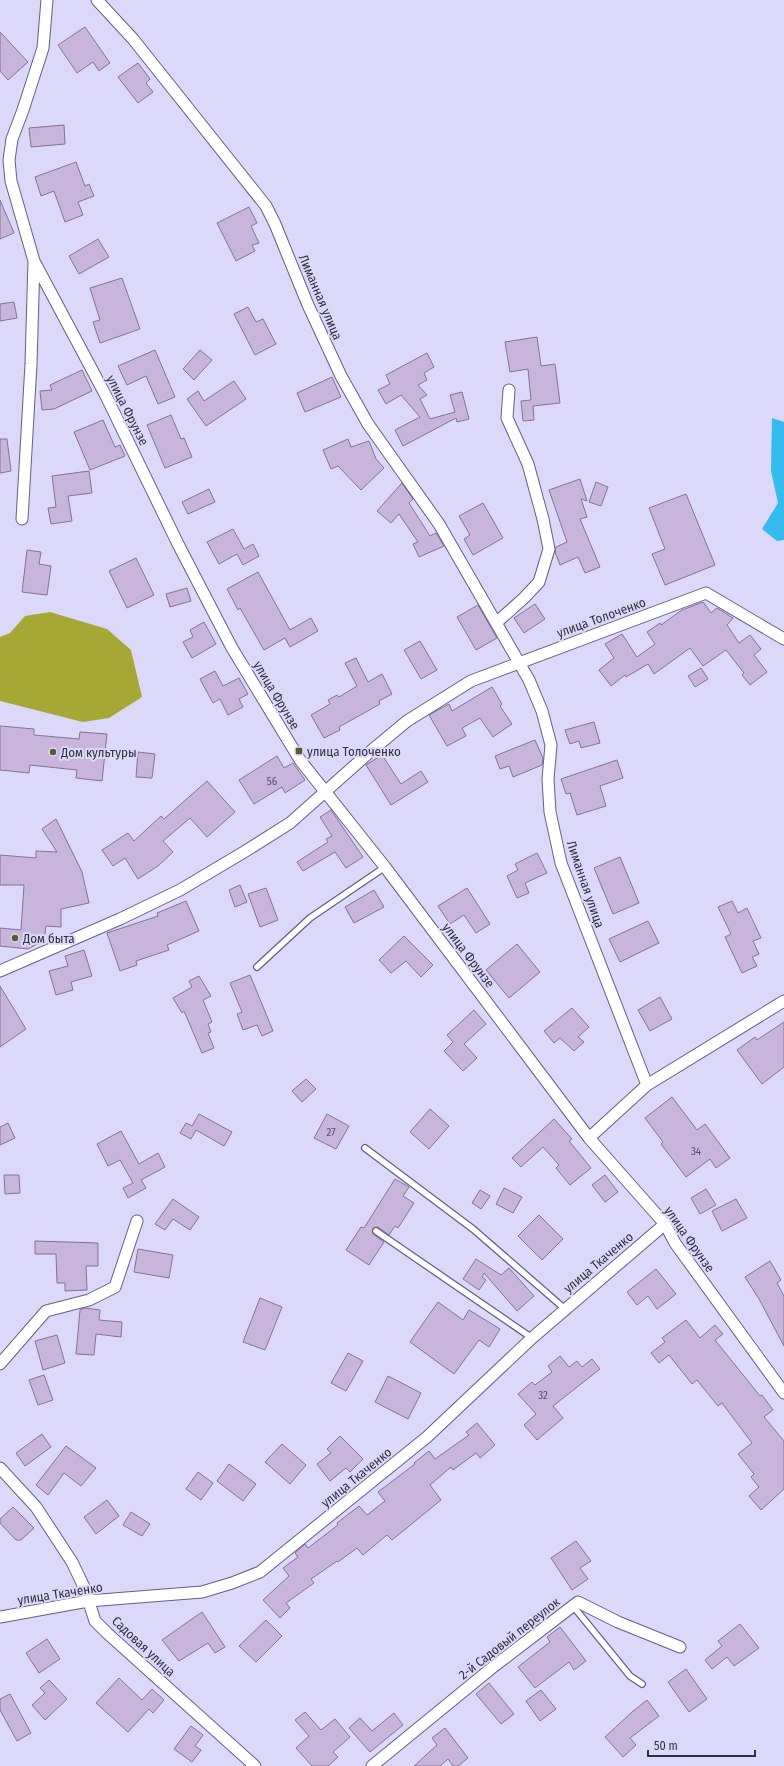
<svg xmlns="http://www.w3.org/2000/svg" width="784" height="1766" font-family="'Fira Sans Condensed',sans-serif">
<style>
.forest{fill:#a7a736}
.water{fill:#36bbef}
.building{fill:#c9b4db;stroke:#867296}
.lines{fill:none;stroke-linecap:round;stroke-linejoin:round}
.lane-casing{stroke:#645f84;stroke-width:8}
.street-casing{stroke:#645f84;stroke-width:13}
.lane{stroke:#fff;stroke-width:5.5}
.street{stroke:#fff;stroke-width:11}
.poi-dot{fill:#5c5d2a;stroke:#dbd8fa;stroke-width:1.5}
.labels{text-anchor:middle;stroke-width:4;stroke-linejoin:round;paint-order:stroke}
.number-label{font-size:11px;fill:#575167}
.street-label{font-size:13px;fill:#313040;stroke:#dbd8fa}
.poi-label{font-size:13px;fill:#313040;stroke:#dbd8fa;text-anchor:start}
</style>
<rect width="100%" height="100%" fill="#dbd8fa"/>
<path class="forest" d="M50 612 107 629 131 650 142 697 109 718 83 722 0 701V637L10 633 25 616Z"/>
<path class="water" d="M772 418 784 422V540L777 541 762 529 778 503 771 471Z"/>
<path class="building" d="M85 27 110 63 99 71 93 62 77 73 58 45Z
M0 32 28 62 8 80 0 71Z
M138 63 150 79 146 83 153 92 138 103 118 77Z
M64 125 65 144 31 147 29 128Z
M76 162 85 186 89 184 94 196 78 202 83 215 65 222 54 191 41 196 35 177Z
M0 200 14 233 0 239Z
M249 207 257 223 251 226 259 243 252 245 255 251 236 261 217 223Z
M98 239 109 257 79 274 69 256Z
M122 278 140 329 100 343 93 322 100 320 90 288Z
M14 302 17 318 0 321V304Z
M248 307 256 322 263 319 276 344 255 355 234 314Z
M537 337 541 366 555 364 560 403 533 406 534 420 523 421 521 401 531 400 528 369 510 372 505 342Z
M155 350 175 397 158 404 146 376 127 385 118 366Z
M200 350 212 360 194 380 183 369Z
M427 353 434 367 424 373 427 380 418 385 427 395 420 399 430 419 455 412 450 395 462 392 469 419 457 422 456 418 403 446 395 430 420 417 401 395 386 404 378 390 390 384 386 375Z
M82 370 92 391 54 409 42 410 40 391 52 390 50 385Z
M332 377 341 397 305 412 297 393Z
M234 381 246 399 206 426 187 399 198 391 204 401Z
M171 415 181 439 184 438 192 457 165 468 147 425Z
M103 420 115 447 120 445 125 456 90 470 74 432Z
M0 439H7L11 471 0 473Z
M348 439 351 447 369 441 376 459 384 468 361 490 338 466 331 469 323 450Z
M89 471 92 493 68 496 72 521 51 524 48 508 56 507 52 476Z
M580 479 587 501 581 499 587 517 580 519 600 567 585 573 578 557 560 565 555 552 556 547 567 542 549 490Z
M596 482 608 487 601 506 589 502Z
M402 483 413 499 409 503 430 536 436 533 444 546 419 557 413 544 418 542 399 514 391 523 377 511Z
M209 489 215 502 188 514 182 502Z
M686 494 715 565 665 585 652 554 665 549 649 508Z
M483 503 503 538 473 555 464 539 470 535 459 516Z
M233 529 244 549 253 544 259 556 243 565 237 554 219 564 207 542Z
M27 550 41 552 39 564 51 566 47 595 22 592Z
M136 558 154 595 127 608 109 571Z
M258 572 290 630 311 618 318 631 290 647 285 638 264 650 240 608 238 610 227 589Z
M187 588 191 601 170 607 166 594Z
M703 602 711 613 717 608 733 618 727 625 739 643 750 635 761 649 754 655 767 672 750 685 742 675 744 673 726 650 703 666 690 648 654 674 648 664 626 677 625 675 611 686 599 670 614 658 605 644 622 634 637 657 655 644 647 632 660 623 661 625 682 610Z
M535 604 545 619 524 633 514 618Z
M478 605 497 638 476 650 457 617Z
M204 622 216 644 192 658 183 642 193 637 190 630Z
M420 641 437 670 421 679 404 650Z
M356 658 368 682 382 674 392 694 379 701 380 704 339 727 340 730 324 738 311 715 330 704 328 700 337 695 339 697 357 686 345 663Z
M701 668 708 679 695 687 688 676Z
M215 671 223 686 239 678 248 694 239 699 243 707 228 715 220 699 213 703 200 679Z
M492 687 502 704 500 706 512 724 493 737 480 718 462 728 466 736 447 746 429 715 449 704 452 711Z
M594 722 600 743 581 748 579 741 570 744 565 730Z
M0 726 34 729V735L79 739 80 732 107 734 102 781 76 778 77 770 30 765 29 773 0 770Z
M535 740 543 758 542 765 513 777 509 766 500 769 495 756Z
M138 752 155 754 152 778 136 777Z
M382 755 401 784 421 771 428 782 391 805 366 765Z
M277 756 284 768 293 763 305 780 285 793 282 787 254 804 239 780Z
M617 760 623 778 600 786 606 806 577 815 570 793 566 794 561 779Z
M207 781 235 812 207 837 190 818 163 841 173 852 158 866 138 879 125 858 113 866 102 850 128 833 134 841 161 816 164 819Z
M331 810 363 857 346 868 335 852 303 871 297 862 328 842 326 839 332 836 320 817Z
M56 819 82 872 89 903 61 909V927L46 926 44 940 28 949 0 946V928L21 930 24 885H0V855L36 858V851L57 852 42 829Z
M537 853 547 873 525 883 529 893 517 898 507 876 518 870 515 864Z
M620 857 639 903 613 914 594 868Z
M240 885 247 902 235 907 229 890Z
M266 888 278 920 260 927 248 894Z
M467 888 490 924 476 933 464 915 450 924 438 906Z
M374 890 384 907 354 923 345 907Z
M186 901 199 931 167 945 169 950 136 961 137 965 120 971 107 933 158 916 157 913Z
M732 901 738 913 747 908 761 938 753 941 759 954 752 957 757 966 742 973 725 937 731 934 718 907Z
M648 921 659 943 620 962 609 939Z
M404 936 433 965 421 977 406 961 391 973 379 960Z
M517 944 540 972 509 998 486 970Z
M84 950 92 976 71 982 73 990 56 995 49 971 68 966 65 956Z
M250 975 273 1031 262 1036 257 1025 243 1030 237 1014 242 1012 230 983Z
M199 976 211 996 203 1000 212 1022 208 1024 211 1032 208 1033 214 1048 202 1053 184 1011 182 1013 173 998 192 987 189 981Z
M0 986 26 1029 0 1047Z
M660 997 672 1019 650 1031 638 1010Z
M572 1008 589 1027 578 1037 584 1042 574 1051 560 1038 554 1043 544 1031Z
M474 1010 486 1024 464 1044 477 1058 463 1071 444 1051 453 1042 447 1035Z
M784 1022V1067L762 1084 737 1050 755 1037 757 1040Z
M306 1079 316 1089 302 1102 292 1091Z
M672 1097 697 1130 705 1124 730 1158 716 1168 710 1159 686 1177 661 1144 663 1142 645 1118Z
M430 1109 449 1126 429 1149 410 1132Z
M199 1114 232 1132 224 1146 196 1130 191 1139 180 1133 186 1123 192 1126Z
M327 1114 349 1126 336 1149 314 1138Z
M554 1119 572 1139 569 1141 591 1168 570 1185 556 1168 559 1165 543 1147 521 1167 512 1158Z
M8 1123 15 1138 0 1145V1127Z
M121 1131 139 1164 158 1153 165 1167 141 1180 146 1188 128 1198 123 1188 133 1183 120 1160 108 1166 97 1144Z
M4 1175H19L20 1193 5 1194Z
M605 1175 618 1192 605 1202 592 1185Z
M395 1179 409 1187 403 1196 414 1203 398 1228 395 1226 389 1235 378 1227 373 1228V1234L384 1242 369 1265 346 1250 361 1227 364 1228Z
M504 1188 522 1197 513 1213 496 1204Z
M706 1189 716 1205 700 1214 691 1198Z
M480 1190 490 1196 481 1209 472 1203Z
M173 1199 199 1217 190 1230 173 1219 165 1230 155 1224Z
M736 1199 747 1218 722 1231 712 1211Z
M539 1215 563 1239 542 1260 518 1236Z
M35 1241 98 1243V1266H86L87 1290 65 1291V1283H57L56 1254H35Z
M138 1249 173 1255 169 1278 134 1272Z
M476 1259 501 1275 509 1268 534 1296 517 1311 484 1273 482 1277 486 1280 479 1290 463 1279Z
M770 1261 781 1280 777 1283 784 1296V1346L759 1299 745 1277Z
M656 1269 676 1294 657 1309 648 1296 637 1305 627 1292Z
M260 1298 282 1307 265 1350 243 1342Z
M438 1302 463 1320 469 1310 500 1329 489 1347 479 1340 454 1374 410 1342Z
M85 1308 100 1310 99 1320 122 1322 121 1337 96 1334 94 1355 76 1354 80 1310Z
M686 1320 700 1338 715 1325 723 1334 715 1340 760 1396 762 1395 773 1410 764 1417 784 1441V1489L761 1510 749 1496 759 1487 751 1477 754 1474 738 1454 752 1443 722 1403 718 1406 697 1380 692 1384 669 1355 659 1363 651 1353 665 1342 662 1338Z
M57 1335 65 1363 43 1370 35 1341Z
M348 1353 363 1361 346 1391 331 1383Z
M560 1356 569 1367 577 1361 582 1367 592 1359 600 1369 553 1406 563 1418 537 1440 524 1425 536 1414 518 1394 532 1382 535 1385 552 1372 548 1366Z
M44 1375 53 1400 38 1405 29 1380Z
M388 1376 421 1393 408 1419 375 1402Z
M477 1423 495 1445 480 1458 476 1453 453 1470 451 1467 430 1485 441 1500 392 1540 387 1535 363 1555 357 1548 338 1562 337 1561 311 1579 314 1583 286 1603 290 1608 280 1618 263 1600 289 1576 283 1568 298 1557 295 1553 305 1544 308 1548 338 1525 337 1523 359 1506 367 1515 385 1501 378 1492 415 1464 414 1463 429 1451 435 1459 469 1435 466 1432Z
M42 1434 51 1447 25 1466 16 1453Z
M340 1436 363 1459 350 1472 346 1468 330 1481 317 1464 331 1453 327 1449Z
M282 1444 306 1465 290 1484 265 1462Z
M66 1446 96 1468 81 1486 64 1473 48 1495 36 1485Z
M229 1464 256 1484 243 1501 217 1481Z
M198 1472 213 1483 201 1500 186 1489Z
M107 1500 119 1516 96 1534 84 1517Z
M13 1507 34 1528 21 1540H16L0 1523V1519Z
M131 1512 150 1524 142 1536 123 1525Z
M576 1541 591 1561 580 1568 588 1579 572 1590 551 1558Z
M202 1612 225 1647 215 1653 208 1643 179 1661 162 1640Z
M266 1620 282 1636 256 1662 239 1646Z
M740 1624 759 1648 734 1666 727 1657 712 1669 705 1660 722 1646 718 1641Z
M560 1627 586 1661 574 1670 569 1662 535 1688 518 1667 550 1642 547 1637Z
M47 1639 60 1659 39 1673 26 1653Z
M686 1669 707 1699 689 1712 668 1682Z
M119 1678 142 1700 152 1689 164 1700 153 1713 149 1709 128 1732 96 1703Z
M49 1680 67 1699 45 1720 32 1705 45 1693 40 1688Z
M489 1683 514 1714 501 1724 476 1694Z
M541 1690 556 1709 540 1721 526 1701Z
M10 1694 31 1733 17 1741 0 1710V1699Z
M647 1700 659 1716 630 1738 636 1745 623 1757 605 1737 632 1712Z
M305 1712 321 1730 335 1719 350 1737 333 1752 338 1757 328 1766H312L296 1748 309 1736 295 1720Z
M394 1713 403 1725 370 1752 349 1728 360 1718 372 1731Z
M191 1726 203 1735 195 1746 201 1750 192 1762 174 1749Z
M445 1728 468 1758 458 1766H453L448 1759 440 1766H414L437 1745 432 1738Z"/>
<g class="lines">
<defs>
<path id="lane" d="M257 967 310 918 385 867
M365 1148 473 1229 565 1309
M376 1231 532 1338
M573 1606 630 1676 642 1684"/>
<path id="street" d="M47 0 43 48 23 110 12 139 9 160 11 181 34 261 106 396 178 544 232 648 300 760 385 867 589 1138 665 1224 675 1243 784 1393
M97 0 133 39 266 206 275 224 308 305 341 376 368 424 439 524 529 680 542 711 551 745 548 779 550 812 561 863 647 1085
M22 519 31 364 34 261
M496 623 524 598 539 582 549 549 543 519 528 464 507 418 509 390
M0 971 120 919 180 890 244 852 290 823 371 751 407 721 471 681 706 593 784 639
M589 1138 647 1085 784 1001
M0 1364 46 1311 89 1300 115 1287 137 1221
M0 1468 36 1507 72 1562 84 1587 95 1621 107 1633 255 1766
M0 1617 88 1601 202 1592 232 1583 260 1572 427 1437 532 1338 665 1224
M372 1766 493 1667 578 1602 618 1622 680 1647"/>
</defs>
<use href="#lane" class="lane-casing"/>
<use href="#street" class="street-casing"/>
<use href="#lane" class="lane"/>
<use href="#street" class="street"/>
</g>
<g class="poi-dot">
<rect x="295" y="747" width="8" height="8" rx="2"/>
<circle cx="53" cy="752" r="4"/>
<circle cx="15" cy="938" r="4"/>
</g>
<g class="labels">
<g class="number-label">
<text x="272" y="785">56</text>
<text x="331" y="1136">27</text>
<text x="696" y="1155">34</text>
<text x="543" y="1399">32</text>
</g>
<g class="street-label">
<text transform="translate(321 297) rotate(67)" y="5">Лиманная улица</text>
<text transform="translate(128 410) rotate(63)" y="5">улица Фрунзе</text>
<text transform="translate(601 617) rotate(-20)" y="5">улица Толоченко</text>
<text transform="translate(277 695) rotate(59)" y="5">улица Фрунзе</text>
<text transform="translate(586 884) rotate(71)" y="5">Лиманная улица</text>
<text transform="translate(469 955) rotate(53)" y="5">улица Фрунзе</text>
<text transform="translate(690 1239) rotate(55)" y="5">улица Фрунзе</text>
<text transform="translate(598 1262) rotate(-40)" y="5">улица Ткаченко</text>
<text transform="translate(356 1477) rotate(-39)" y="5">улица Ткаченко</text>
<text transform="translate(60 1593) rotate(-9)" y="5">улица Ткаченко</text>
<text transform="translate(509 1638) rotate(-38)" y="5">2-й Садовый переулок</text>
<text transform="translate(144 1646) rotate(43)" y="5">Садовая улица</text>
</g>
<g class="poi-label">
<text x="307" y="756">улица Толоченко</text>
<text x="61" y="757">Дом культуры</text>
<text x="23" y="943">Дом быта</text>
</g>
</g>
<path d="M648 1750v6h107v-6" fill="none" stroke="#313040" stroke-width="2"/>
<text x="654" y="1750" font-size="12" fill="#313040" stroke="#dbd8fa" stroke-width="3" paint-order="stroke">50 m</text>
</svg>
